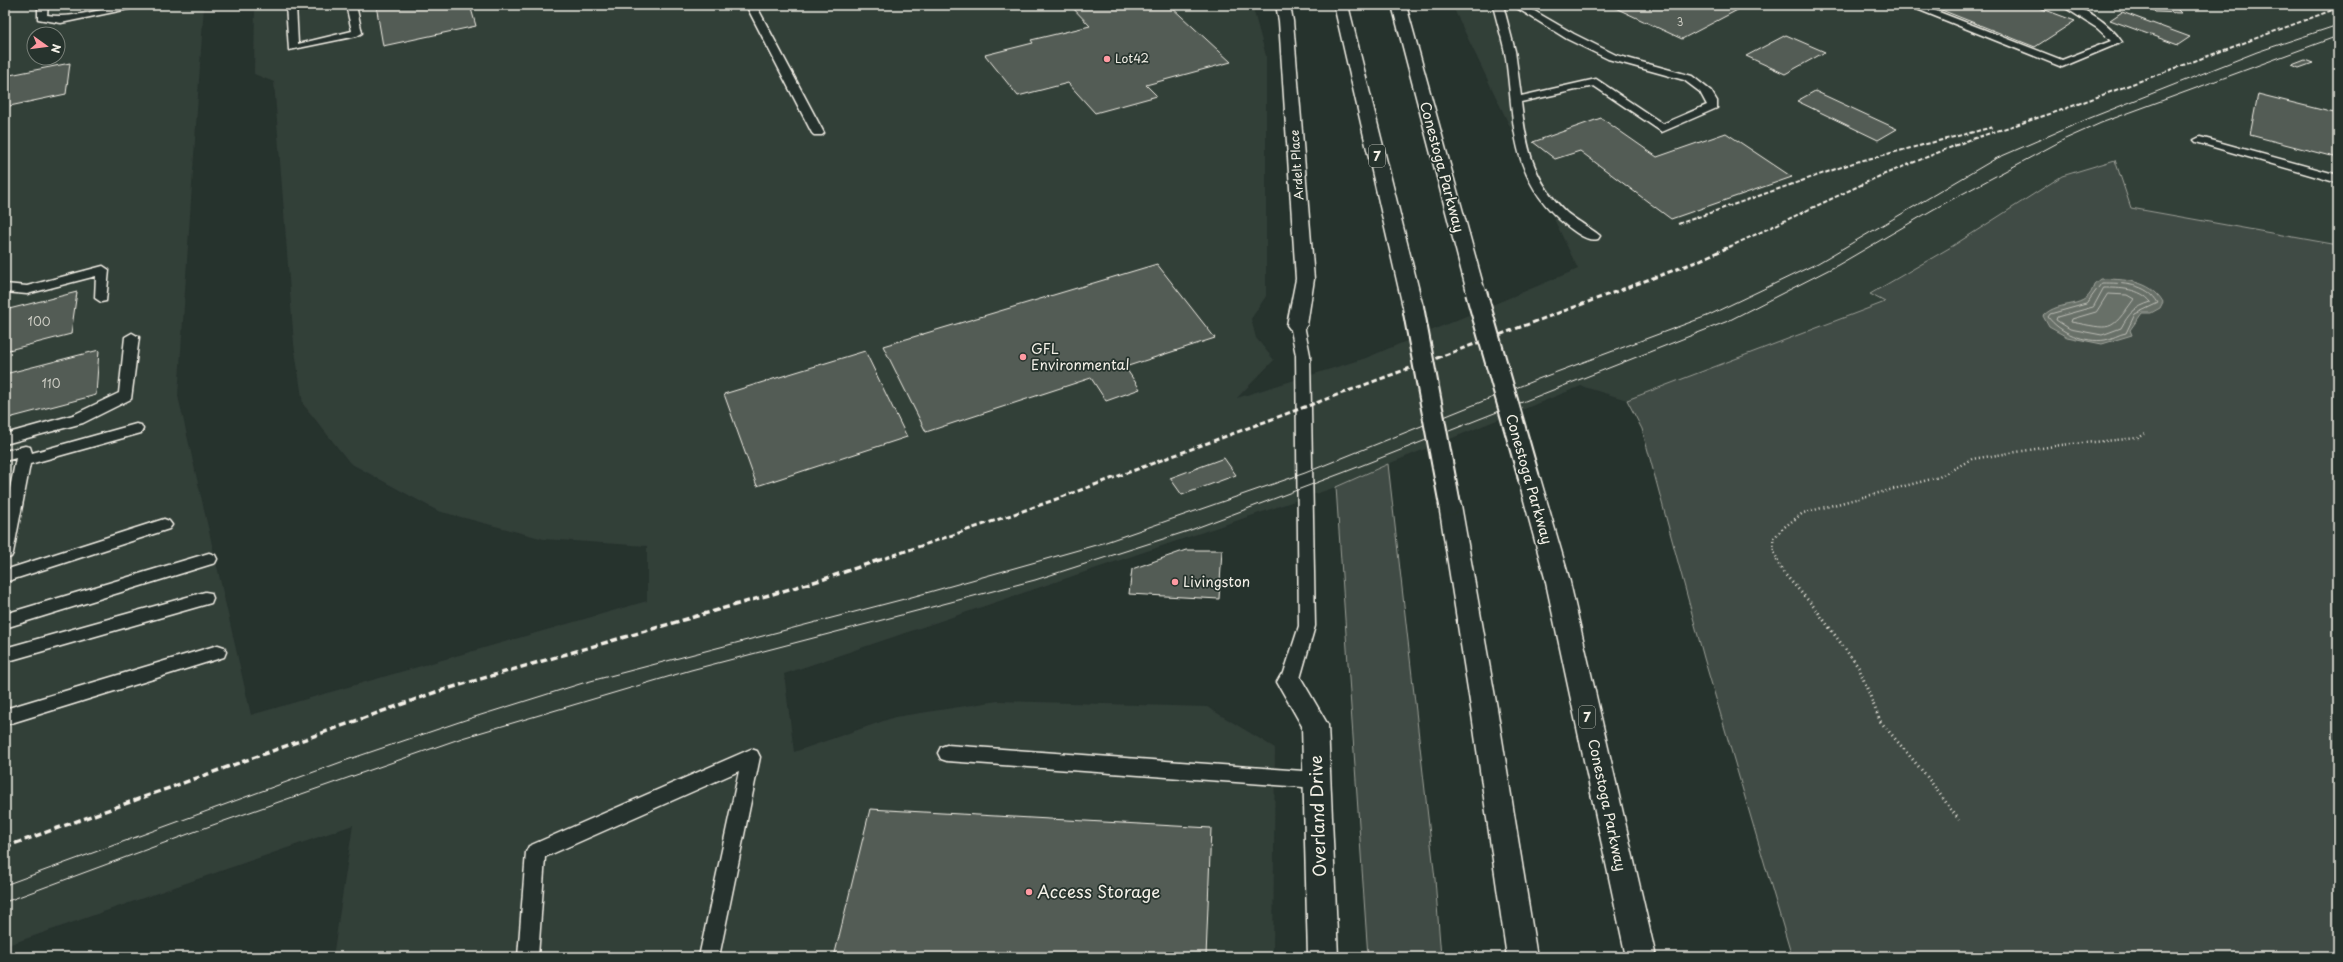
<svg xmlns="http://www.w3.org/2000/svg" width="2343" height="962" font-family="'Playpen Sans',sans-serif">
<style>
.built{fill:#333f39;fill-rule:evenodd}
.green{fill:#414b45;stroke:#9a9e96}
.water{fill:#676f68;stroke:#9fa39b}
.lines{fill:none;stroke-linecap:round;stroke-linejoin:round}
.shore{stroke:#bcbdb5;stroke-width:1}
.building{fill:#525c55;stroke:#f4f1e8}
.service-casing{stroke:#f4f1e8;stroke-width:3}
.minor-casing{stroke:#f4f1e8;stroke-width:3}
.motorway-casing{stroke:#f4f1e8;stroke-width:3}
.path-far1{stroke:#f4f1e8;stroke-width:2.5;stroke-dasharray:1 3;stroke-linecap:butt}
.path{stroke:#f4f1e8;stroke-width:3;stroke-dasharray:1 3.5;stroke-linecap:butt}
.service{fill:#26332d;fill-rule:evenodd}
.minor{fill:#26332d;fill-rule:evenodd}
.motorway{fill:#26332d;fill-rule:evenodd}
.tram{stroke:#f4f1e8;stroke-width:1}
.rail-far2{stroke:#f4f1e8;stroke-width:2;stroke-dasharray:4.5 2;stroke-linecap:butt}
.rail-far1{stroke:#f4f1e8;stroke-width:3;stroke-dasharray:5.5 3;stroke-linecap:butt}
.rail{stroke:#f4f1e8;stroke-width:3.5;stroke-dasharray:7 3.5;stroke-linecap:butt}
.motorway-bridge-casing{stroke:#f4f1e8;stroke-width:24;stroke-linecap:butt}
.motorway-bridge{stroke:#26332d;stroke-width:20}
.poi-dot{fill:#ff9aa2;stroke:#26332d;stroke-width:1.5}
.labels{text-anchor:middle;stroke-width:3.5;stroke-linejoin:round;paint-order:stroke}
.far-number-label{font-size:10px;fill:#ccccc3}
.far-poi-label{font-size:12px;fill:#f4f1e8;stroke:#26332d;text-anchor:start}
.far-street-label{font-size:12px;fill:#f4f1e8;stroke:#26332d}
.number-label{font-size:12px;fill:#ccccc3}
.shield{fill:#26332d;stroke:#b6b8b0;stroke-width:1}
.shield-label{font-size:13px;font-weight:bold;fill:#f4f1e8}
.street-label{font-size:14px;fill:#f4f1e8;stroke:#26332d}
.poi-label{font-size:14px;fill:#f4f1e8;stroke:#26332d;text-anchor:start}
.near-street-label{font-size:17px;fill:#f4f1e8;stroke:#26332d}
.near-poi-label{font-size:17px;fill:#f4f1e8;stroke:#26332d;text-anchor:start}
</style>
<rect width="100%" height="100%" fill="#26332d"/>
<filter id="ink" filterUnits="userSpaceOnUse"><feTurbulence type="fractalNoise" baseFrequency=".025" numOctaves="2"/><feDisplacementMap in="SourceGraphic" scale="8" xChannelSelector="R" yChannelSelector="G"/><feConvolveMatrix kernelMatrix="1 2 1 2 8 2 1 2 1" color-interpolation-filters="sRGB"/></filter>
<g filter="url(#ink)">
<path class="built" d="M5 5H204L178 396 251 715 647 601V546L544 539 438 511 350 463 303 404 294 344 274 82 254 74 255 5H1252L1266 56V296L1251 319 1256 338 1274 360 1237 398 1366 358 1578 269 1452 5H2338V245L2132 208 1627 400 1581 386 1388 464 1336 487 784 674 794 752 895 717 998 701 1207 707 1275 748 1273 957H333L353 825 5 946ZM34 34H58V58H34Z"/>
<path class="green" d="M2115 160 2131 208 2338 245V957H1792L1704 658 1642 429 1627 400 1885 302 1870 294 1951 247 2062 176Z
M1388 464 1435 879 1441 957H1368L1336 487Z"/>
<path class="water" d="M2100 279C2123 279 2151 280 2163 302L2160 308 2151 313H2142L2130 330 2132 335 2102 344 2067 337 2049 327 2043 316C2060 298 2088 312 2094 284Z"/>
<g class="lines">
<path class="shore" d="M2102 283C2122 283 2147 283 2158 303L2135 314 2126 333C2119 334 2112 339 2105 340 2085 343 2060 333 2048 317L2050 314 2086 304Z
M2104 288C2120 288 2140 288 2151 302 2135 307 2129 313 2121 328L2102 335 2070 329 2056 320 2057 317 2093 307Z
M2108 294 2127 295 2134 299C2109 334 2112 329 2071 322L2072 319 2096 312Z"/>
</g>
<path class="building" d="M376 5H470L476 26 383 46Z
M1070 5H1169L1231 62 1146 85 1157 96 1095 113 1068 83 1018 96 985 55 1033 43 1031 40 1090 26Z
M1609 5H1747L1682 39Z
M1929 5H2032L2075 21 2035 47Z
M2148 5H2173L2181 13 2155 12Z
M2122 12 2190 37 2178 45 2110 20Z
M1786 35 1825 52 1785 74 1746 56Z
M2305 60 2313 63 2299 68 2292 65Z
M70 63 66 94 5 107V76Z
M1815 91 1897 129 1878 140 1797 101Z
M2258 94 2338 114V158L2250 135Z
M1601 118 1657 157 1726 133 1792 177 1671 219 1580 151 1555 159 1533 142Z
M1157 264 1215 338 1125 367 1140 389 1106 401 1091 378 926 432 883 346Z
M77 292 71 334 5 351V310Z
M99 350 96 395 5 419V374Z
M865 351 907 437 757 486 724 394Z
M1224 458 1236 475 1182 495 1170 478Z
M1186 550H1222L1219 599 1129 594 1132 569Z
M870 809 1211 828 1206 957H834Z"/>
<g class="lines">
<defs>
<path id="service" d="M38 5H48L47 15C77 20 107 5 138 5L133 8 61 23 38 19Z
M286 5H296L298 44 352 31 346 5H356L362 33 357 36 289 50Z
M746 5H756L824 133 822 135H814L812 133Z
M1493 5H1503L1515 51 1521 96 1596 79 1663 124 1707 105 1700 92 1684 80 1608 59 1567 39 1512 5H1524L1574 34 1616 55 1692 76 1711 91 1717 101V108L1662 132 1594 86 1521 102C1526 147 1533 181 1567 213 1574 219 1598 233 1600 236L1598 239C1587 242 1575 232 1566 225 1509 178 1515 124 1506 58 1503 40 1497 23 1493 5Z
M1907 5H1921L2062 60 2111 41 2097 28 2061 5C2084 5 2109 23 2122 42L2062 67Z
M2200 137 2338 175V183L2196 142 2194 140Z
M103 266 109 270 106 301 101 302 95 298 96 276 27 294 5 292V284L27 286Z
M1297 321 1304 325 1310 355 1315 626 1299 682 1296 687 1290 689 1284 687 1281 682 1299 626 1296 355 1290 325Z
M132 333 139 337 131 399 83 423 5 444V434L73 415 119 393 125 337Z
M136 424 141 425 143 429 141 433 30 464 13 553 11 557 5 559V514L16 458 5 461V451L25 446 30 447 32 453Z
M164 519 169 521 172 525 169 529 5 582V570Z
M209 553 215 555 217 559 215 563 5 628V614Z
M205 592 211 593 213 598 211 603 5 662V648Z
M218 645 224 647 226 652 224 657 5 725V709Z
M947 745 1317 772 1323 774 1326 780 1323 786 1317 788 947 761 941 759 938 753 941 747Z
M751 749 757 751 760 757 719 957H699L739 771 545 857 538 957H518L526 852 529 846Z"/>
<path id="minor" d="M1276 5H1290L1293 21 1314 279 1307 325 1304 329 1297 331 1290 329 1287 325 1296 279 1279 21Z
M1290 671 1299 675 1328 725 1338 957H1308L1302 726 1277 682 1281 675Z"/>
<path id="motorway" d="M1334 5H1348L1423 307 1420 311 1413 313 1406 311 1403 307Z
M1392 5H1406L1485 292 1483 296 1476 298 1469 296 1467 292Z
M1529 470 1537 472 1540 478 1569 578 1656 957H1626L1545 578 1518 478 1521 472Z
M1450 497 1458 499 1461 505 1497 708 1537 957H1507L1471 708 1439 505 1442 499Z"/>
</defs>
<use href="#service" class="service-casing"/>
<use href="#minor" class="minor-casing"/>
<use href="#motorway" class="motorway-casing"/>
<path class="path-far1" d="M1778 561 1774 552 1773 539 1783 528 1803 513 1939 477 1972 459 2061 445 2138 438 2145 434"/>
<path class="path" d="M1777 560 1782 571 1815 608 1859 668 1880 721 1925 774 1959 820"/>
<use href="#service" class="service"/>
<use href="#minor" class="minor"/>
<use href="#motorway" class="motorway"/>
<path class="tram" d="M5 885 344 761 465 720 583 683 908 598 1103 543 1305 473 1538 379 1707 316 1818 263 1995 159 2090 118 2257 52 2338 25
M5 902 210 826 462 738 691 670 1035 580 1188 531 1345 472 1728 321 1838 265 1934 209 2065 139 2101 123 2338 36"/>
<path class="rail-far2" d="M1678 224 1856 162 1993 127
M1729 247 1880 176 1969 140 2059 111 2338 8"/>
<path class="rail-far1" d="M877 561 1043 504 1696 262 1731 246"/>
<path class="rail" d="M5 847 436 692 824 579 879 560"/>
<defs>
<path id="motorway-bridge" d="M1476 292 1529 478
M1413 307 1450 505"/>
</defs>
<use href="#motorway-bridge" class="motorway-bridge-casing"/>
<use href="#motorway-bridge" class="motorway-bridge"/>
</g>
</g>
<g class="poi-dot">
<circle cx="1107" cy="59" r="4"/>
<circle cx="1023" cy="357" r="4"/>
<circle cx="1175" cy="582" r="4"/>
<circle cx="1029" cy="892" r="4"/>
</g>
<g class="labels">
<g class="far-number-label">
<text x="1680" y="26">3</text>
</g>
<g class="far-poi-label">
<text x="1115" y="63">Lot42</text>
</g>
<g class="far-street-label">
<text transform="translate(1297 165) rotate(-94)" y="4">Ardelt Place</text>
</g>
<g class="number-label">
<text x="39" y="326">100</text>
<text x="51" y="388">110</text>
</g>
<g class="shield">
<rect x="1369" y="145" width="16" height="22" rx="3"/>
<rect x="1579" y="706" width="16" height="22" rx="3"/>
</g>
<g class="shield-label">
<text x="1377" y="161">7</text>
<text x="1587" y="722">7</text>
</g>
<g class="street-label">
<text transform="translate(1442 167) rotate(75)" y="5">Conestoga Parkway</text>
<text transform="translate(1529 479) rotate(74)" y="5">Conestoga Parkway</text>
<text transform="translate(1607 805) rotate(78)" y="5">Conestoga Parkway</text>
</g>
<g class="poi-label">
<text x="1031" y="354">GFL<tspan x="1031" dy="16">Environmental</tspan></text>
<text x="1183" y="587">Livingston</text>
</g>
<g class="near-street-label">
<text transform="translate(1318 816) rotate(-92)" y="6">Overland Drive</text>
</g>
<g class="near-poi-label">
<text x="1037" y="898">Access Storage</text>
</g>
</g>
<rect width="2343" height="962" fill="none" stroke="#26332d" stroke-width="20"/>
<rect x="10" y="10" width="2323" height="942" fill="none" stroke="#f4f1e8" stroke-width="1.5" filter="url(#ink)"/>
<g transform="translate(46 46) rotate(104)"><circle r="19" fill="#26332d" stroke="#787f78"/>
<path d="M0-3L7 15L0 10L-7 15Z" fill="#ff9aa2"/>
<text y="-6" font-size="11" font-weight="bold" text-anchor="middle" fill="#f4f1e8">N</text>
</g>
</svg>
